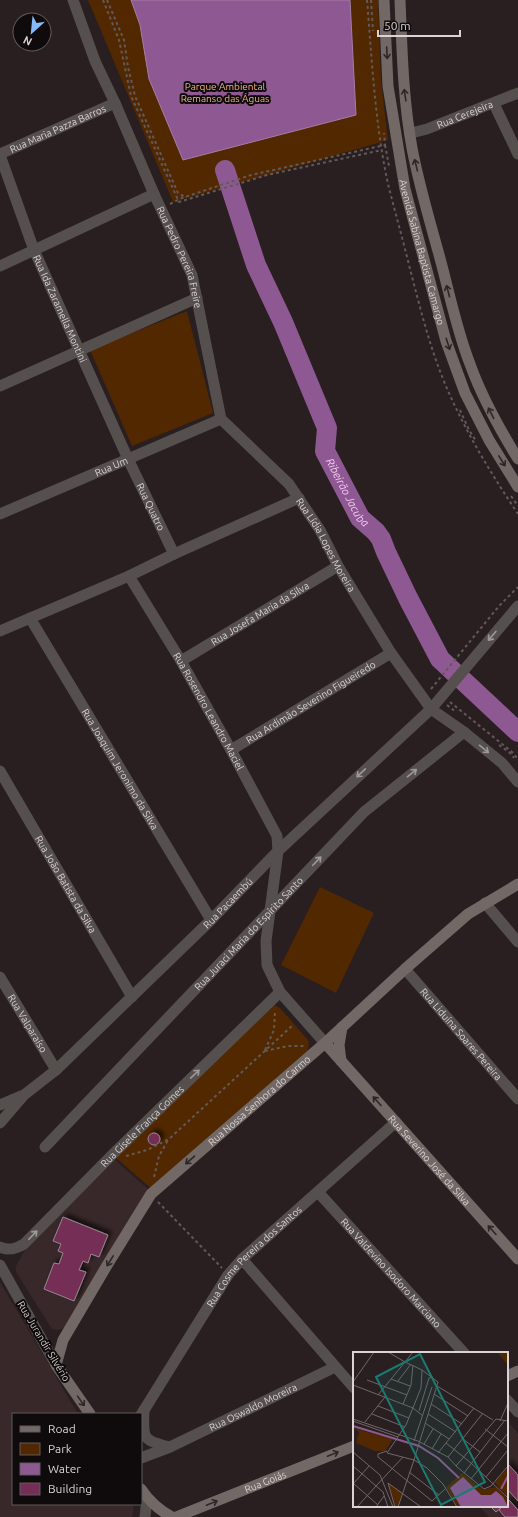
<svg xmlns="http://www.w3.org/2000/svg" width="518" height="1517" font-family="Ubuntu,sans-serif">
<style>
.built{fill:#382829}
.green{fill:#512800}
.water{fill:#8e5892;stroke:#a57da6}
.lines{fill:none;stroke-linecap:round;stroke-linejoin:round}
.river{stroke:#8e5892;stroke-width:20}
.building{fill:#752f56;stroke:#94888d;filter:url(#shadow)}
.path{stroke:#63595a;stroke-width:2;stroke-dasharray:3 3;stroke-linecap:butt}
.minor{stroke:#55504e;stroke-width:11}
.tertiary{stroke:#55504e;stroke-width:11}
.secondary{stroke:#726967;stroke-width:11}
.oneway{stroke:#2d2627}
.oneway2{stroke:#9f9898}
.labels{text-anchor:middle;stroke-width:4;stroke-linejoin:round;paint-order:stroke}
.park-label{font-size:10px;fill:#fdb67d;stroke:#0f0a0b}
.street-label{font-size:10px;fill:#dbd3d4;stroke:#0f0a0b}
.water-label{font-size:11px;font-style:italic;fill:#f7c8f9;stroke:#0f0a0b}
.inset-river{fill:none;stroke:#8e5892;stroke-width:2}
.inset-road{fill:none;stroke:#706768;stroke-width:1}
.view{fill:#197b73;fill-opacity:0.15;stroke:#197b73;stroke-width:2}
.inset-edge{fill:none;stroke:#dbd3d4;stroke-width:2}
</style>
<defs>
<filter id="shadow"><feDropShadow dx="3.5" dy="-3.5" stdDeviation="2" flood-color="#0009"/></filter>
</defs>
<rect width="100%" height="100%" fill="#291f20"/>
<path class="built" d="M115 1160 149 1190 64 1328 58 1330 52 1329 16 1272V1266L25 1250Z
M0 1282 78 1414H13V1504H132L134 1507 132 1517H0Z
M507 1421 518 1433V1517H489L479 1506H507Z"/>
<path class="green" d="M88 0H378L381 81 388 140 173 202Z
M187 311 213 413 132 446 90 350Z
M320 887 374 913 336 993 281 965Z
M274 1005 280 1008 308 1040 309 1043 308 1050 152 1189 116 1158Z"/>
<path class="water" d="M131 0H350L356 115 183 160 149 79 140 25Z"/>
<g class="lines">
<path class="river" id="s1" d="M225 170 256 265 283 322 327 428 325 451 360 518 376 532 381 539 386 552 408 598 440 659 518 732"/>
</g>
<path class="building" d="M148 1139a6 6 0 1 1 12 0a6 6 0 1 1-12 0Z
M63 1217 108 1235 99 1257 91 1254 88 1263 83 1261 79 1270 86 1272 74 1301 44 1289 54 1263 59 1264 63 1253 58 1251 61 1244 53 1241Z
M507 1463 518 1475V1501L507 1489Z
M509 1500 518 1510V1517H505L499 1510 503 1506H507V1502Z
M490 1506H503L496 1512Z"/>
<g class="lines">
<path class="path" d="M103 0 119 40 131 96 179 202 267 175 382 150
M107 0 124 40 128 67 135 96 178 193 185 197 251 175 385 145 384 133
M367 0C372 61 375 124 388 184 395 212 403 240 410 269 421 311 431 353 449 393 468 436 492 475 518 514
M371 0 373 31
M385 145 389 166
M170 204 184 197
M460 410 469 430 476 441
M511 496 518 506
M431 689 499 606 518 587
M450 702 512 752 518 759
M447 705 456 712
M499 745 510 753 514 758
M265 1050 274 1030 275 1011
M265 1051 288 1046H306
M126 1156 147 1150 169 1139 293 1025
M154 1177 159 1156 168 1140
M158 1202 222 1268"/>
<g class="minor">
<path id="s2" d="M73 0 95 61 115 103 154 194 192 275 221 419 289 484 320 530 338 566 391 653 431 709 464 732 502 763 518 782"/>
<path d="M494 104 518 154"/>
<path id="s3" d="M411 133 427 129 518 93"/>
<path id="s4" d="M0 154 115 103"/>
<path id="s5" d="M0 155 34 250 128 459 174 554"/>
<path d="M0 266 154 194"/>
<path d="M0 386 197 298"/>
<path id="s6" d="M0 514 221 419"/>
<path id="s7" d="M129 576 181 661 231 750 277 836 278 851 266 941 267 965 280 992 325 1043"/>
<path id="s8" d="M30 618 211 920"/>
<path d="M0 631 129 576 174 554 299 498"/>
<path id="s9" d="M181 661 338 566"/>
<path id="s10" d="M231 750 391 653"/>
<path id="s11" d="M0 771 132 997"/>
<path d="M485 903 518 942"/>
<path id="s12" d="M405 969 518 1099"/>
<path id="s13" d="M0 977 56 1070"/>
<path d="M0 1105 21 1096"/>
<path id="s14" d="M0 1123 24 1095 56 1070 211 920 278 851 431 709 518 606"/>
<path id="s15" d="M45 1147 364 812 464 732"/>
<path id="s16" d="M318 1192 464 1353"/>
<path id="s17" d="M0 1247C9 1251 16 1249 24 1244L114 1153 280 992"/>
<path d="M242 1259 354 1388"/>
<path d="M0 1265 56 1365"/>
<path d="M507 1400 518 1412"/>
<path d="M144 1410C143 1438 141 1440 170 1447"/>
<path id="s18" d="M141 1415 228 1275 242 1259 396 1122"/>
<path id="s19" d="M141 1458 170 1447 335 1367"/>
</g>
<path class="tertiary" d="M145 1517 147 1498"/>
<g class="secondary">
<path id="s20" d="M384 0 388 86 405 189 446 341 465 393 489 440 518 487"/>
<path d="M400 0C402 50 403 99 412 148 419 186 431 225 441 262 450 296 457 331 470 364 482 398 499 428 518 459"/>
<path id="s21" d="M325 1043 518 1259"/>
<path d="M341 1061 339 1045 342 1027"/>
<path d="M507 1376 518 1371"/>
<path id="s22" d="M90 1414 56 1365 63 1340 106 1267 151 1194 325 1043 405 969 468 914 518 884"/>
<path d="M141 1489C149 1501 159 1510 172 1517"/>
<path id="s23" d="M176 1517 354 1446"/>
</g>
</g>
<defs><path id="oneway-shaft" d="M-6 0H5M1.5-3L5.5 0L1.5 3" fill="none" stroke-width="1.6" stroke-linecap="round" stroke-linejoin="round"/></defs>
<g class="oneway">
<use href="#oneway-shaft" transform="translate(387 53) rotate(87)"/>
<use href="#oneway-shaft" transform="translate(405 95) rotate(-99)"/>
<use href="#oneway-shaft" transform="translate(416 165) rotate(-104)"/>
<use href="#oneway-shaft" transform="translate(448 291) rotate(-105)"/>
<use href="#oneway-shaft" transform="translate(448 344) rotate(72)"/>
<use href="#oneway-shaft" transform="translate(491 413) rotate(-117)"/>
<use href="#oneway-shaft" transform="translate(502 461) rotate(58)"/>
<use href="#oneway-shaft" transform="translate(377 1101) rotate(-132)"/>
<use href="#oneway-shaft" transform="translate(190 1160) rotate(139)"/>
<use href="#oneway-shaft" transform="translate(492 1230) rotate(-132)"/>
<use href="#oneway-shaft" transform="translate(110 1261) rotate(122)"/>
<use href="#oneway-shaft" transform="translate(81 1401) rotate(55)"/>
<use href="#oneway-shaft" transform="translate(333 1454) rotate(-22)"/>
<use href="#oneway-shaft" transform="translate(212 1503) rotate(-22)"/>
</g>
<g class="oneway2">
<use href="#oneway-shaft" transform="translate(492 636) rotate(131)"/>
<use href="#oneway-shaft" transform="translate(484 749) rotate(39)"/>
<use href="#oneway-shaft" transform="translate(361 773) rotate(137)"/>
<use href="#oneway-shaft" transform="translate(412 773) rotate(-39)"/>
<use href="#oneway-shaft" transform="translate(317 861) rotate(-46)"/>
<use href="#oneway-shaft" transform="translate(195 1074) rotate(-44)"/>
<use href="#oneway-shaft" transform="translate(33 1235) rotate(-46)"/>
</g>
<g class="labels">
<g class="park-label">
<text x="225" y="90">Parque Ambiental<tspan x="225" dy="12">Remanso das Águas</tspan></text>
</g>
<g class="street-label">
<text dy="4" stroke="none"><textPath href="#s3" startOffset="57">Rua Cerejeira</textPath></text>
<text dy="4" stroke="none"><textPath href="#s4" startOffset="63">Rua Maria Pazza Barros</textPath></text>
<text dy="4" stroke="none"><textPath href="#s20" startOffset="256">Avenida Sabina Baptista Camargo</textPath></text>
<text dy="4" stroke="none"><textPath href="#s2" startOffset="279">Rua Pedro Pereira Freire</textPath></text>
<text dy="4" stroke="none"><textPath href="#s5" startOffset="165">Rua Ida Zaramella Montini</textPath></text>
<text dy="4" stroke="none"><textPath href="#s6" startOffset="121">Rua Um</textPath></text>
<text dy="4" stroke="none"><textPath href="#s5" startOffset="383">Rua Quatro</textPath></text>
<text dy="4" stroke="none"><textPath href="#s2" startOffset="612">Rua Lídia Lopes Moreira</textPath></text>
<text dy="4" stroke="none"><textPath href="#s9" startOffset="92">Rua Josefa Maria da Silva</textPath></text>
<text dy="4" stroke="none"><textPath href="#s10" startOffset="93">Rua Ardimão Severino Figueiredo</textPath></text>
<text dy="4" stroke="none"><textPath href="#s7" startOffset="157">Rua Rosendro Leandro Maciel</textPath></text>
<text dy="4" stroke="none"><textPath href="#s8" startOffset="176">Rua Joaquim Jeronimo da Silva</textPath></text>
<text dy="4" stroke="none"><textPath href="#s11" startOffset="131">Rua João Batista da Silva</textPath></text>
<text dy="4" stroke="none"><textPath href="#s14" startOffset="317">Rua Pacaembú</textPath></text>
<text dy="4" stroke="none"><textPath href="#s15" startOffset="295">Rua Juraci Maria do Espírito Santo</textPath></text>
<text dy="4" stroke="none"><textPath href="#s13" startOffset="54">Rua Valparaíso</textPath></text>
<text dy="4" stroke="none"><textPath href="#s12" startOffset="86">Rua Liduína Soares Pereira</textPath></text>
<text dy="4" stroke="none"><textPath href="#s22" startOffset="399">Rua Nossa Senhora do Carmo</textPath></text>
<text dy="4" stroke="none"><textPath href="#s17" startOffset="192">Rua Gisele França Gomes</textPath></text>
<text dy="4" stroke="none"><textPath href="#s21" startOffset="157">Rua Severino José da Silva</textPath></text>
<text dy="4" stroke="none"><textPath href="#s18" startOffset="196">Rua Cosme Pereira dos Santos</textPath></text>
<text dy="4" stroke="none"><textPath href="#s16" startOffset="109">Rua Valdevino Isodoro Marciano</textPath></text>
<text transform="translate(44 1341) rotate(59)" y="4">Rua Jurandir Silvério</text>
<text dy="4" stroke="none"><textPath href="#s19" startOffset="123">Rua Oswaldo Moreira</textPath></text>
<text dy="4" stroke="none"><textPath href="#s23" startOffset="96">Rua Goiás</textPath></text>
</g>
<g class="water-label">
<text dy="4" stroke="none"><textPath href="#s1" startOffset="348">Ribeirão Jacuba</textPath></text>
</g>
</g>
<g transform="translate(353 1352)">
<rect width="155" height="155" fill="#291f20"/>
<path d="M155 0V13L145 1ZM0 75 10 79 40 87 32 99H22L3 91 6 80ZM155 115V145L142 131ZM109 121 130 138 142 135 155 147V155H105L93 135ZM35 131 49 140 45 155H43Z" fill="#512800"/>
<path d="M110 125 128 143H138L143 139 150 145 155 155H108L97 136Z" fill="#8e5892"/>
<path class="inset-river" d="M0 74 66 94 85 106 106 126M148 137 155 124"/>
<path class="inset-road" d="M35 0 52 10 60 0M38 27 57 34M14 28 54 43M45 29 58 12M0 30 21 0M0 33 60 56M84 34 140 68M81 42 115 64M25 43 52 10 69 18 68 36 53 73 34 101 61 108 74 116 90 132 104 155M50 52 58 33 60 13M78 52 109 72M25 54 56 66M60 56 70 64M66 59 76 26 80 25M19 62 52 75M75 62 103 80M0 67 65 89 95 105 104 115 131 137 138 134 155 114M143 67 155 69M0 69 45 85M147 69 155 51M12 70 32 45M72 71 96 87M132 77 155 95M110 87 127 100M61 89 79 35M93 91 118 111 155 146M71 92 80 77M79 97 88 82M34 99 25 102V105L79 149 92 137M0 100 27 123 40 155M85 101 121 56M95 105 130 61M61 108 85 30 69 18M0 114 30 140 35 155M103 114 143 67M56 120 86 143M111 121 152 68M133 125 155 98M118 127 155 81M0 131 25 153M0 132 16 114M23 134 50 105M4 155 23 134M23 155 31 144M42 155 35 131 68 155M45 155 61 108"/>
<path class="view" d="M67 2 132 130 88 153 23 25Z"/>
<rect width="155" height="155" class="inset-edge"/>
</g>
<rect x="12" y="1413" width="130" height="92" fill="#0f0a0b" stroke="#615a5b"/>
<rect x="20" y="1426" width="20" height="6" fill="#726967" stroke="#615a5b"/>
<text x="48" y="1433" font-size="12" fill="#dbd3d4">Road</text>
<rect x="20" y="1443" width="20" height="12" fill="#512800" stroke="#615a5b"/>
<text x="48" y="1453" font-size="12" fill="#dbd3d4">Park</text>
<rect x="20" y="1463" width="20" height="12" fill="#8e5892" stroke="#615a5b"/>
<text x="48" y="1473" font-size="12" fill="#dbd3d4">Water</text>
<rect x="20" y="1483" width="20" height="12" fill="#752f56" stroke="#615a5b"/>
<text x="48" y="1493" font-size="12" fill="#dbd3d4">Building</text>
<g transform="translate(32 32) rotate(207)"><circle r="19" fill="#0f0a0b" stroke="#615a5b"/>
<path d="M0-3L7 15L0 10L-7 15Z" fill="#86bbfb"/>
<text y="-6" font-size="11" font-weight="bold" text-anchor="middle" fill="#dbd3d4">N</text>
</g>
<path d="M378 30v6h82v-6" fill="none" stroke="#dbd3d4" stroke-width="2"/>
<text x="384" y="30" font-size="12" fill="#dbd3d4" stroke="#0f0a0b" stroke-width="3" paint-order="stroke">50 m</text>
</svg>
